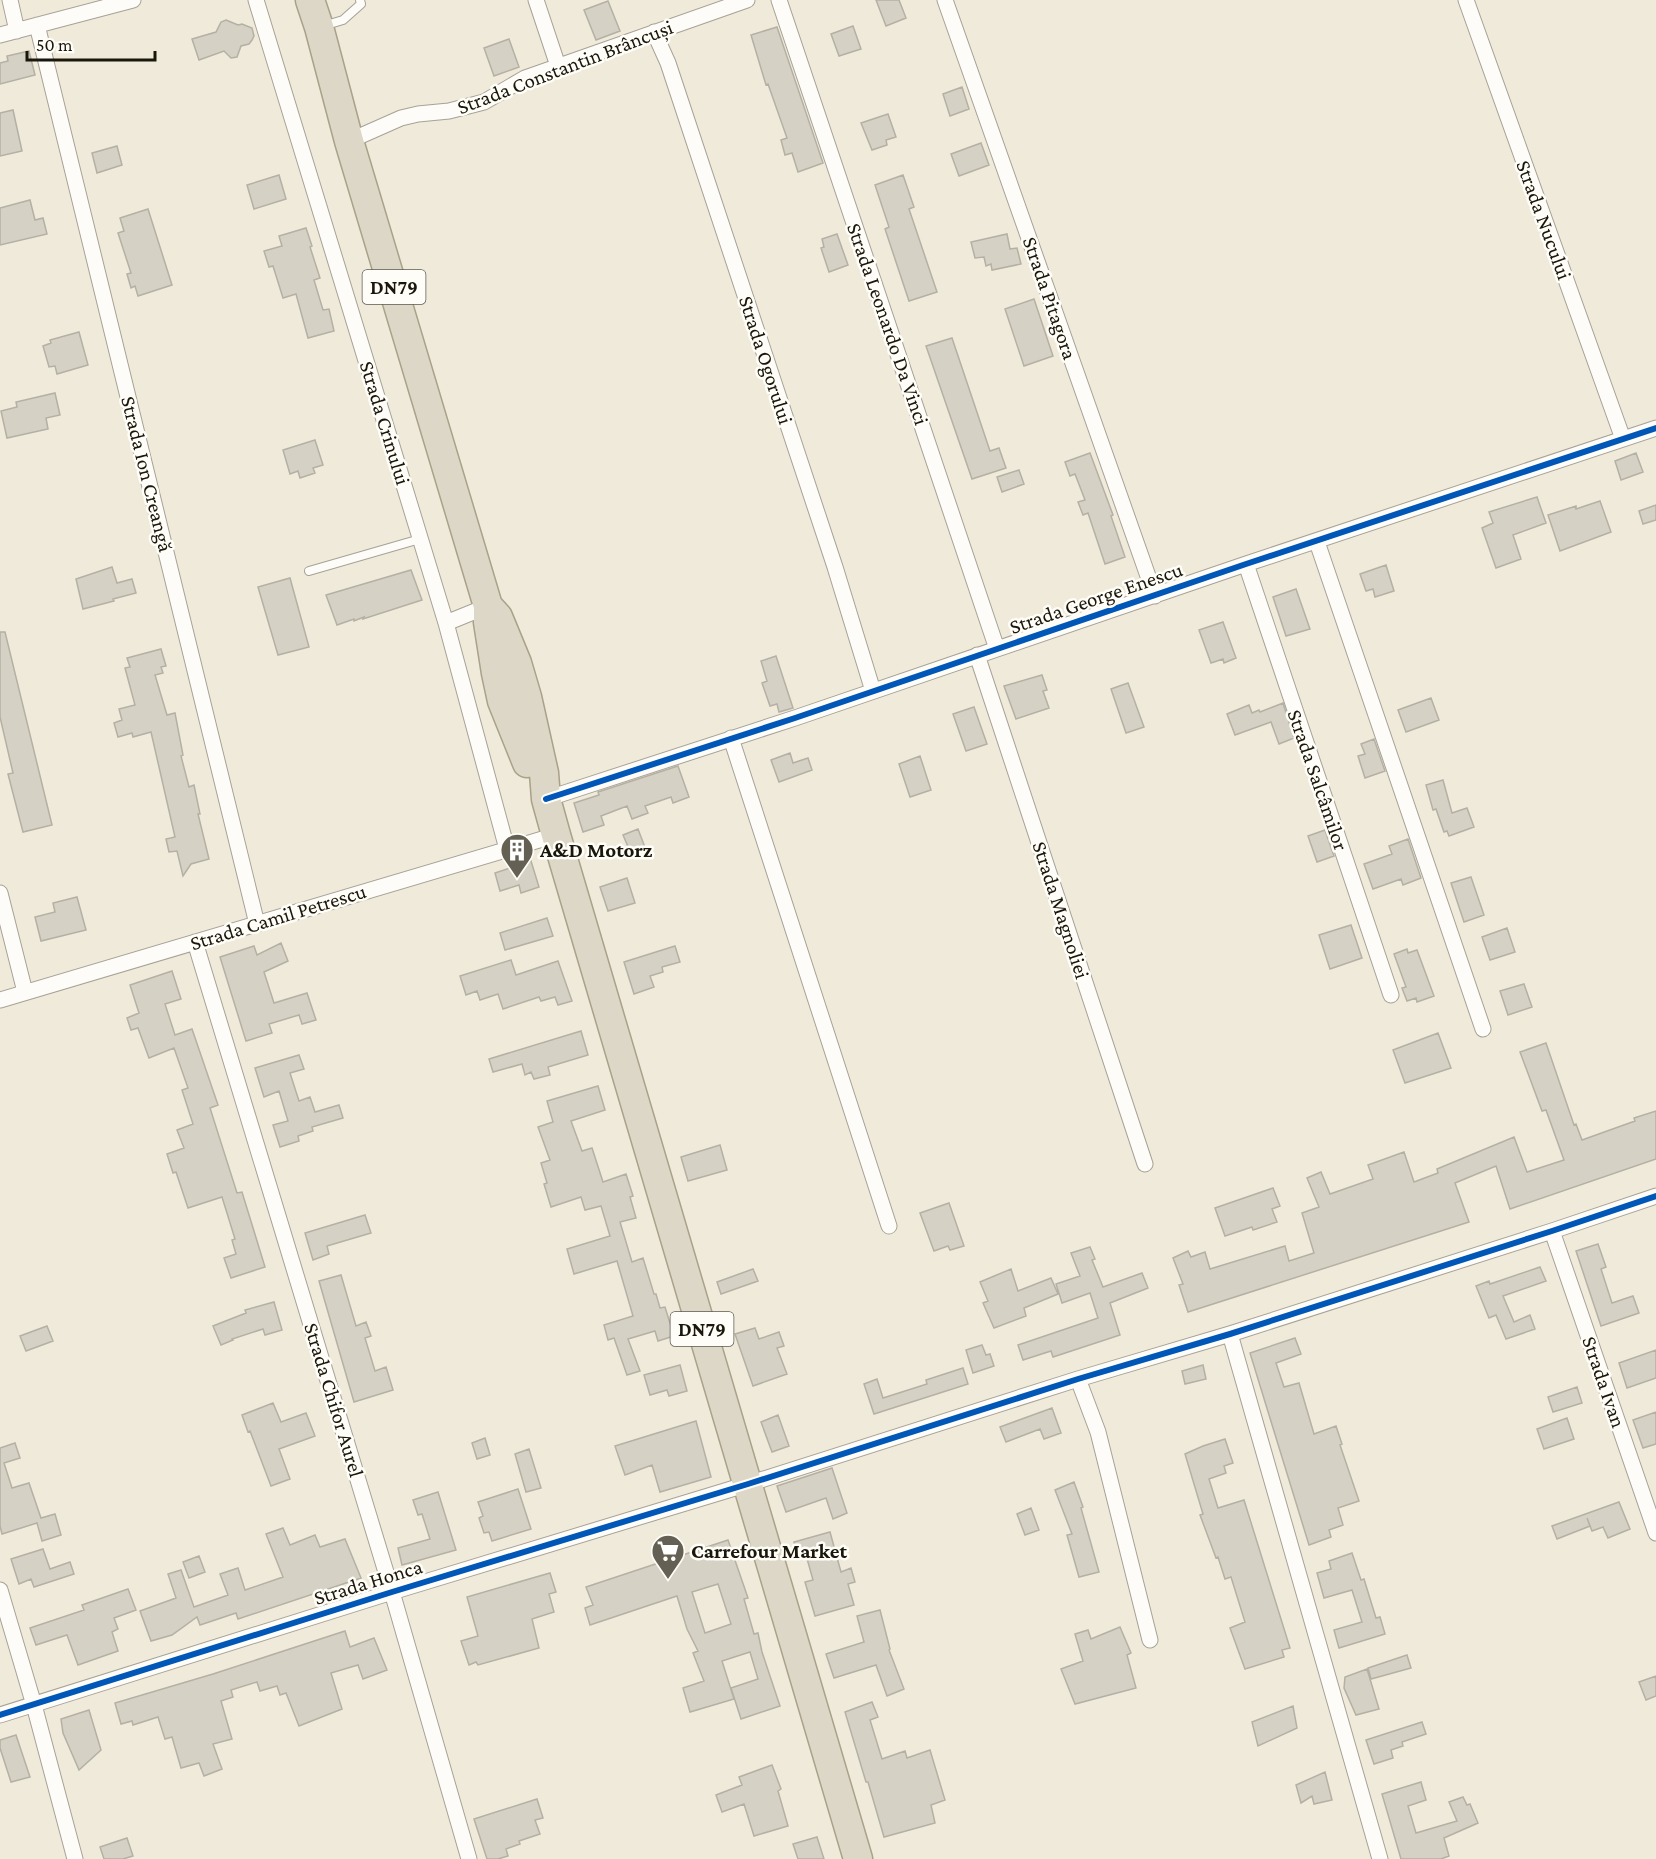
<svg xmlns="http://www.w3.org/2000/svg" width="1656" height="1859" font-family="'Crimson Pro',serif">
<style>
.building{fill:#d5d1c4;stroke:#b5b0a4;stroke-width:1.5;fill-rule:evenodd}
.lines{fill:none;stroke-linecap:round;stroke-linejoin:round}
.lane-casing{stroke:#a7a296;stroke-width:10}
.street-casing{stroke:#a7a296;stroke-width:17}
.highway-casing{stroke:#a9a189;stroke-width:31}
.lane{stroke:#fdfcf9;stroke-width:8}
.street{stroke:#fdfcf9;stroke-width:15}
.highway{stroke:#dcd7c6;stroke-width:28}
.cycleway-casing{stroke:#fffdf7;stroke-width:10}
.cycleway{stroke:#0057b8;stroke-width:6}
.labels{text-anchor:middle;stroke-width:5;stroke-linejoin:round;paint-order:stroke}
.shield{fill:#fffdf7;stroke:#5e5b52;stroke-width:1.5}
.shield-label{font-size:20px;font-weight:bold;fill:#19160b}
.street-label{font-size:21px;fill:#19160b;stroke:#fffdf7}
.poi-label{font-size:21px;font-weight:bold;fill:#19160b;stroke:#fffdf7;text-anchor:start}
</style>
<rect width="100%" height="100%" fill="#f0eada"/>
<path class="building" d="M876 0H899L906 18 886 26Z
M608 1 620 31 596 40 584 10Z
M226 20 238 25 242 24 252 28 254 36 252 40 249 44 241 46 237 57 231 58 224 51 199 60 192 39 216 32 221 22Z
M853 26 861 49 839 56 831 34Z
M777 27 823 163 798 172 792 153 785 155 781 140 787 138 768 84 766 85 751 35Z
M509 39 519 67 494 76 484 48Z
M29 51 35 75 0 84V63L8 61 7 56Z
M962 87 969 109 950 116 943 94Z
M13 110 22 151 0 156V113Z
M888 114 896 137 886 140 887 145 872 150 861 123Z
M981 143 989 165 959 176 951 154Z
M117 146 122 165 97 173 92 153Z
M279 175 286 199 254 209 247 185Z
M903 175 914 207 909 209 937 292 909 301 885 229 889 227 875 185Z
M30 200 35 220 43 218 47 234 0 245V208Z
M148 209 172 285 138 296 135 286 131 288 127 274 131 273 118 233 124 231 120 218Z
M306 228 312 246 310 247 320 278 314 280 323 310 329 309 334 331 308 338 296 294 283 298 273 266 269 267 264 251 282 246 279 236Z
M837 234 848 265 829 272 821 248 824 247 822 239Z
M1007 234 1010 249 1017 248 1021 264 992 270 991 264 986 266 984 257 975 258 971 242Z
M1034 299 1053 356 1024 366 1005 309Z
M79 332 88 365 57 374 55 366 49 367 43 346 51 343 50 340Z
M952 338 990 451 999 448 1006 468 972 479 926 346Z
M55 393 60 415 46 418 48 429 7 438 1 411 17 407 16 402Z
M315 440 323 465 313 468 315 473 300 478 298 471 290 474 283 450Z
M1090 453 1113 515 1111 516 1125 557 1105 564 1088 513 1083 515 1078 502 1085 500 1075 474 1070 476 1065 462Z
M1636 453 1643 472 1621 480 1615 461Z
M1019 470 1024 484 1002 492 997 477Z
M1537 497 1546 523 1513 535 1521 559 1496 568 1482 528 1493 523 1489 512Z
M1600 501 1611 532 1560 551 1548 515 1576 506V509Z
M1656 505V520L1643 524 1639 511Z
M1386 565 1394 591 1375 597 1373 589 1366 591 1360 574Z
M112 567 117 583 132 579 136 593 113 599 114 601 83 609 76 579Z
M411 570 422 600 363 619 364 617 354 621V619L337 625 326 595Z
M290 578 309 647 278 655 258 587Z
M1296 589 1310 629 1286 636 1273 597Z
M1223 622 1236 658 1224 663 1223 659 1211 663 1199 630Z
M0 632H5L52 825 23 832 8 774 13 773 0 717Z
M161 649 166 666 161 667 163 673 155 675 167 715 175 713 183 755 181 756 189 787 194 785 200 814H198L209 859 191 864 183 876 177 851 169 852 166 839 175 837 151 732 133 737 132 733 118 737 114 723 122 720 119 709 135 705 125 668 130 667 127 658Z
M776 656 793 708 779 712 777 704 770 706 762 683 767 681 761 661Z
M1042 675 1047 690 1043 691 1049 708 1016 719 1004 686Z
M1128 683 1144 727 1126 733 1111 689Z
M1431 698 1439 720 1406 732 1398 710Z
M1283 703 1294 738 1279 744 1271 722 1235 735 1227 714 1249 705 1252 713 1259 710 1260 712Z
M974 707 987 744 966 751 953 714Z
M1374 739 1385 771 1365 778 1358 756 1365 754 1361 744Z
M790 753 793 763 808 758 812 770 779 782 771 760Z
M920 756 931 790 910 797 899 764Z
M678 766 689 797 673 803 671 797 645 806 648 813 632 819 627 806 601 816 604 825 583 832 574 803 599 795 598 792Z
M1443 780 1452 813 1467 808 1474 827 1449 836 1447 831 1444 832 1436 809 1433 810 1426 785Z
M638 829 646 850 632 856 623 835Z
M1325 830 1334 856 1317 862 1308 836Z
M1408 839 1421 878 1403 885 1401 879 1373 889 1364 864 1392 854 1389 846Z
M531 861 539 887 521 893 519 885 500 891 495 873Z
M1471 877 1484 915 1464 922 1451 883Z
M627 878 635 903 608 911 600 887Z
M77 897 86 930 41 941 35 917 55 912 53 903Z
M547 918 553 936 505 950 500 933Z
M1351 925 1362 958 1330 969 1319 935Z
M1507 928 1515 952 1490 960 1482 937Z
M281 943 288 961 264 972 274 1003 307 993 316 1020 302 1024 299 1015 269 1024 272 1033 246 1041 220 957 254 946 257 955Z
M675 946 680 962 662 967 663 972 650 976 654 987 634 994 624 962Z
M1407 949 1408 953 1417 950 1434 996 1417 1002 1416 998 1407 1001 1402 988 1406 987 1394 954Z
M511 960 516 975 558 961 572 1001 558 1005 555 997 541 1001 539 997 503 1009 498 994 480 1000 477 991 466 995 460 976Z
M172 971 181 999 165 1004 175 1035 192 1029 218 1105 210 1108 237 1193 242 1192 265 1267 231 1278 224 1258 236 1254 232 1240 235 1239 222 1197 188 1208 176 1172 173 1173 167 1154 184 1148 177 1130 193 1124 182 1090 188 1088 174 1048 149 1058 138 1028 131 1030 127 1018 139 1013 130 985Z
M1524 984 1532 1007 1508 1015 1500 991Z
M581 1031 588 1055 548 1067 550 1075 534 1079 531 1072 525 1075 522 1064 493 1072 489 1059Z
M1438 1033 1451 1068 1405 1083 1393 1050Z
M1546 1043 1574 1125 1576 1124 1582 1140 1635 1121 1634 1118 1656 1111V1159L1510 1209 1496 1166 1455 1183 1469 1222 1188 1312 1179 1285 1183 1284 1173 1258 1188 1251 1191 1257 1205 1252 1210 1269 1285 1246 1289 1261 1314 1253 1302 1213 1319 1207 1307 1178 1321 1172 1330 1194 1373 1179 1368 1165 1404 1152 1414 1182 1438 1173 1437 1169 1514 1137 1527 1172 1564 1160 1546 1110 1542 1111 1520 1052Z
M299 1055 304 1069 290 1073 299 1101 310 1097 315 1112 339 1105 343 1118 312 1127 313 1131 298 1136 299 1141 280 1147 273 1125 288 1121 279 1091 264 1097 255 1068Z
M598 1086 605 1110 571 1121 582 1151 592 1148 603 1182 626 1174 633 1196 630 1197 636 1218 620 1222 632 1262 643 1258 654 1294H656L660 1308 665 1307 674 1336 658 1341 655 1331 628 1339 640 1371 627 1375 614 1338 608 1340 604 1325 633 1316 617 1261 574 1274 567 1249 610 1236 601 1206 585 1210 581 1197 551 1207 544 1184 547 1183 541 1163 550 1160 538 1127 553 1122 547 1101Z
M720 1145 727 1170 688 1181 681 1157Z
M1273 1188 1280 1206 1272 1209 1277 1222 1253 1230 1252 1227 1225 1236 1215 1208Z
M949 1203 964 1246 950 1250 948 1246 934 1251 920 1213Z
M365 1215 371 1233 327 1246 329 1254 313 1260 305 1233Z
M1598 1244 1606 1267 1601 1269 1612 1303 1633 1296 1639 1313 1601 1326 1576 1251Z
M1090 1247 1095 1259 1092 1260 1103 1287 1142 1273 1148 1288 1110 1303 1120 1335 1053 1357 1051 1351 1023 1360 1018 1345 1098 1318 1090 1293 1062 1303 1056 1284 1080 1276 1071 1253Z
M1540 1267 1546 1281 1503 1296 1514 1322 1530 1315 1535 1329 1506 1339 1496 1315 1489 1318 1476 1286 1489 1281 1490 1284Z
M753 1269 758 1281 721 1294 717 1282Z
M1011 1269 1018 1291 1051 1278 1058 1294 1024 1308 1026 1316 994 1328 983 1303 988 1301 980 1282Z
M341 1275 356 1326 366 1322 371 1336 365 1338 375 1371 386 1367 393 1390 354 1402 319 1281Z
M274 1302 282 1330 265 1335 263 1329 232 1339 233 1340 221 1345 213 1326 246 1313 245 1310Z
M47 1326 53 1341 26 1351 20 1336Z
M755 1328 759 1339 779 1332 784 1346 777 1348 787 1374 753 1386 735 1334Z
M1295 1338 1301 1354 1276 1363 1284 1387 1299 1383 1314 1434 1336 1426 1342 1444 1340 1445 1359 1501 1338 1508 1343 1525 1329 1530 1331 1537 1309 1545 1250 1353Z
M982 1345 986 1355 990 1354 994 1366 973 1373 966 1350Z
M1656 1350V1378L1627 1388 1619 1363Z
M680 1365 687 1391 669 1396 667 1390 650 1395 644 1375Z
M1203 1365 1206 1379 1185 1384 1182 1371Z
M963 1368 968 1384 874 1414 864 1384 877 1379 883 1398 927 1384 926 1380Z
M1577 1387 1582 1403 1553 1412 1548 1397Z
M273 1403 281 1422 306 1413 315 1436 279 1449 290 1479 271 1486 250 1431 248 1432 242 1415Z
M1052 1408 1061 1433 1044 1439 1040 1429 1006 1442 1000 1427Z
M1656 1412V1444L1643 1448 1633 1420Z
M778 1415 789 1446 772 1452 761 1422Z
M1567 1418 1574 1439 1544 1449 1537 1429Z
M696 1421 711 1477 660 1492 652 1465 625 1475 615 1446Z
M485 1438 490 1455 477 1459 472 1443Z
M1225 1439 1233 1463 1224 1466 1226 1473 1209 1479 1218 1508 1244 1500 1290 1648 1282 1650 1284 1657 1245 1669 1230 1628 1245 1622 1231 1577 1225 1579 1218 1557 1216 1558 1200 1515 1203 1514 1185 1454 1203 1446Z
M15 1443 20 1458 4 1463 12 1488 29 1483 41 1518 55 1514 61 1535 42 1541 37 1523 2 1534 0 1526V1448Z
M529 1449 541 1488 526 1492 515 1454Z
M832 1468 847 1513 833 1519 826 1498 786 1512 777 1486Z
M1074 1482 1083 1507 1081 1508 1099 1572 1079 1577 1067 1535 1072 1534 1055 1490Z
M518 1489 531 1529 492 1541 489 1532 484 1533 479 1518 483 1516 478 1502Z
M438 1492 456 1550 402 1565 398 1548 430 1539 422 1514 418 1515 413 1500Z
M1619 1502 1630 1529 1608 1538 1603 1527 1592 1531 1587 1518 1590 1526 1557 1539 1552 1526Z
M1031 1508 1039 1530 1025 1535 1017 1514Z
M283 1528 290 1545 315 1535 320 1547 345 1539 361 1578 238 1619 236 1613 200 1625 197 1617 172 1635 151 1641 140 1611 176 1598 168 1574 181 1570 194 1607 228 1595 220 1574 238 1568 245 1590 283 1577 266 1534Z
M830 1532 841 1572 851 1568 855 1582 848 1584 854 1605 815 1616 805 1582 813 1580 806 1555 798 1557 794 1542Z
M728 1540 748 1598 744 1599 754 1634 758 1633 762 1652 780 1706 741 1719 731 1688 758 1679 750 1652 722 1661 734 1699 690 1712 683 1688 704 1681 693 1653 698 1651 687 1629 677 1596 590 1625 585 1608 593 1605 586 1587ZM718 1584 731 1624 705 1633 692 1592Z
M43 1549 50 1569 70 1562 74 1574 34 1587 31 1579 19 1584 11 1559Z
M1352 1553 1361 1580 1364 1579 1376 1618 1380 1617 1385 1634 1339 1648 1334 1630 1362 1622 1352 1590 1324 1598 1317 1573 1331 1569 1329 1561Z
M199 1556 205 1572 189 1578 183 1562Z
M550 1573 556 1592 549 1594 554 1612 532 1619 539 1648 478 1665 476 1662 469 1665 461 1641 478 1636 467 1597Z
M128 1589 136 1610 114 1618 118 1629 112 1632 118 1651 78 1665 67 1635 36 1645 30 1628 84 1610 82 1605Z
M880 1610 890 1649 889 1650 904 1689 887 1696 876 1665 834 1678 826 1654 864 1642 857 1616Z
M1120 1627 1131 1653 1127 1655 1136 1688 1075 1704 1061 1669 1083 1661 1075 1634 1088 1630 1091 1639Z
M345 1631 350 1647 374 1638 387 1670 363 1679 358 1665 331 1673 342 1709 299 1726 286 1693 280 1695 277 1686 260 1691 257 1682 231 1690 233 1697 221 1701 232 1739 213 1744 222 1769 204 1776 199 1763 181 1768 172 1737 165 1739 158 1717 133 1725 132 1721 121 1724 115 1703 213 1674Z
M1407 1655 1411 1668 1371 1679 1368 1668Z
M1367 1669 1379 1709 1356 1715 1344 1688 1345 1677Z
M1656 1676V1696L1646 1700 1639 1682Z
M872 1702 878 1717 870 1720 882 1759 905 1751 907 1758 930 1750 945 1800 931 1805 935 1823 884 1837 868 1782H866L845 1712Z
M1293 1706 1297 1728 1258 1746 1252 1722Z
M89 1710 101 1750 79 1770 63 1733 61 1719Z
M1422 1722 1426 1734 1402 1742 1403 1746 1391 1750 1393 1758 1374 1764 1366 1740Z
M16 1735 30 1777 11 1782 0 1748V1740Z
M772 1765 781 1789 778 1791 788 1826 754 1836 744 1804 722 1812 716 1795 742 1785 739 1777Z
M1325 1772 1332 1800 1314 1804 1312 1796 1301 1803 1296 1785Z
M1421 1782 1426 1800 1408 1806 1416 1833 1457 1821 1449 1802 1463 1797 1467 1805 1470 1804 1478 1823 1444 1838 1449 1856 1441 1859H1401L1382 1794Z
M537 1799 543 1818 535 1820 540 1834 519 1841 520 1844 506 1849 508 1856 498 1859H487L474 1819Z
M817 1837 824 1859H798L793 1844Z
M127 1838 133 1856 123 1859H104L100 1847Z"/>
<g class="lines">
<defs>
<path id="lane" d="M323 26 343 20 361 4 360 0
M309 571 420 539"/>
<path id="street" d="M10 0 17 31
M256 0 446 623 507 849
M536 0 558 66
M779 0 997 649
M945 0 1155 596
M1466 0 1623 439
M37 25 257 924
M654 32 668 63 835 567 873 691
M0 35 133 0
M349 141 401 118 418 114 449 111 484 102 525 78 747 0
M1317 542 1483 1029
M1246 564 1391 995
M446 623 488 606
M977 655 1145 1164
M731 738 889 1226
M546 799 795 718 1246 564 1656 428
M0 893 25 992
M195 942 392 1592 469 1859
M0 1000 556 835
M1552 1231 1656 1533
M1230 1334 1380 1859
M1078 1379 1098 1432 1150 1640
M0 1590 34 1705 75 1859
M0 1715 392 1592 748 1484 1078 1379 1230 1334 1552 1231 1656 1196"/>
<path id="highway" d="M310 0 319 27 349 141 488 606V622L496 673 502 701 527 763
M488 606 498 617 517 663 527 697 544 773 546 799 556 835 858 1859"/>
</defs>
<use href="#lane" class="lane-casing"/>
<use href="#street" class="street-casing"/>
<use href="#highway" class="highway-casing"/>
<use href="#lane" class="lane"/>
<use href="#street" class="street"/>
<use href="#highway" class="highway"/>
<defs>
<path id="cycleway" d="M546 799 795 718 1246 564 1656 428
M0 1715 392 1592 748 1484 1078 1379 1230 1334 1552 1231 1656 1196"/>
</defs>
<use href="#cycleway" class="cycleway-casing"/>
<use href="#cycleway" class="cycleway"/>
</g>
<defs>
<symbol id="building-pin" viewBox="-11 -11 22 30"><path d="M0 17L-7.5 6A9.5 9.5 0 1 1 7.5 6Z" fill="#646053" stroke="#fffdf7"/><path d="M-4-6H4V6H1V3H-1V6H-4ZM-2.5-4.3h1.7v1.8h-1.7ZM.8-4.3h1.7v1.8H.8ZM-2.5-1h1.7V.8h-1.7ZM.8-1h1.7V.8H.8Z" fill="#fff"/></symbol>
<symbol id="supermarket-pin" viewBox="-11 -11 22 30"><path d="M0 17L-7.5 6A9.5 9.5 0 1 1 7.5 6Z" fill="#646053" stroke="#fffdf7"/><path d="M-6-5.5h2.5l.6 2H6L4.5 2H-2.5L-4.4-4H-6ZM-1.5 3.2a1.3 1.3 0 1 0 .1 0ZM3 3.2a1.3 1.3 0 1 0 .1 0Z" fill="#fff"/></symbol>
</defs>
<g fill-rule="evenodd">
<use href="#building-pin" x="498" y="831" width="38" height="52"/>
<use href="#supermarket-pin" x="649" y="1532" width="38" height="52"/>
</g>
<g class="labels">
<g class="shield">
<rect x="362.5" y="270" width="63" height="34" rx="4.5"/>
<rect x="670.5" y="1312" width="63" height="34" rx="4.5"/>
</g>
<g class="shield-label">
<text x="394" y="294">DN79</text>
<text x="702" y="1336">DN79</text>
</g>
<g class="street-label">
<text transform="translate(565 67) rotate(-21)" y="7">Strada Constantin Brâncuși</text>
<text transform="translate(1544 220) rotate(70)" y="7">Strada Nucului</text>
<text transform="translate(1050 298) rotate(71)" y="7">Strada Pitagora</text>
<text transform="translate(888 324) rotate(71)" y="7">Strada Leonardo Da Vinci</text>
<text transform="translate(766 360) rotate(72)" y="7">Strada Ogorului</text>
<text transform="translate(385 423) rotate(73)" y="7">Strada Crinului</text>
<text transform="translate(147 474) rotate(76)" y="7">Strada Ion Creangă</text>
<text transform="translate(1096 598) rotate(-19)" y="7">Strada George Enescu</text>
<text transform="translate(1318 780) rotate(71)" y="7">Strada Salcâmilor</text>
<text transform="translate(1061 910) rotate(72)" y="7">Strada Magnoliei</text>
<text transform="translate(278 917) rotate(-17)" y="7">Strada Camil Petrescu</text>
<text transform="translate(1604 1382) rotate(71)" y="7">Strada Ivan</text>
<text transform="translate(334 1400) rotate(73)" y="7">Strada Chifor Aurel</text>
<text transform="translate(368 1582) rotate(-17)" y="7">Strada Honca</text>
</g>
<g class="poi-label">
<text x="540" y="857">A&amp;D Motorz</text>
<text x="691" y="1558">Carrefour Market</text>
</g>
</g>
<path d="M27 51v9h128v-9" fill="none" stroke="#19160b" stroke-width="3"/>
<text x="36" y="51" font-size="18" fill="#19160b" stroke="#fffdf7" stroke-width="4.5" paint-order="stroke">50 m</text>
</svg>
